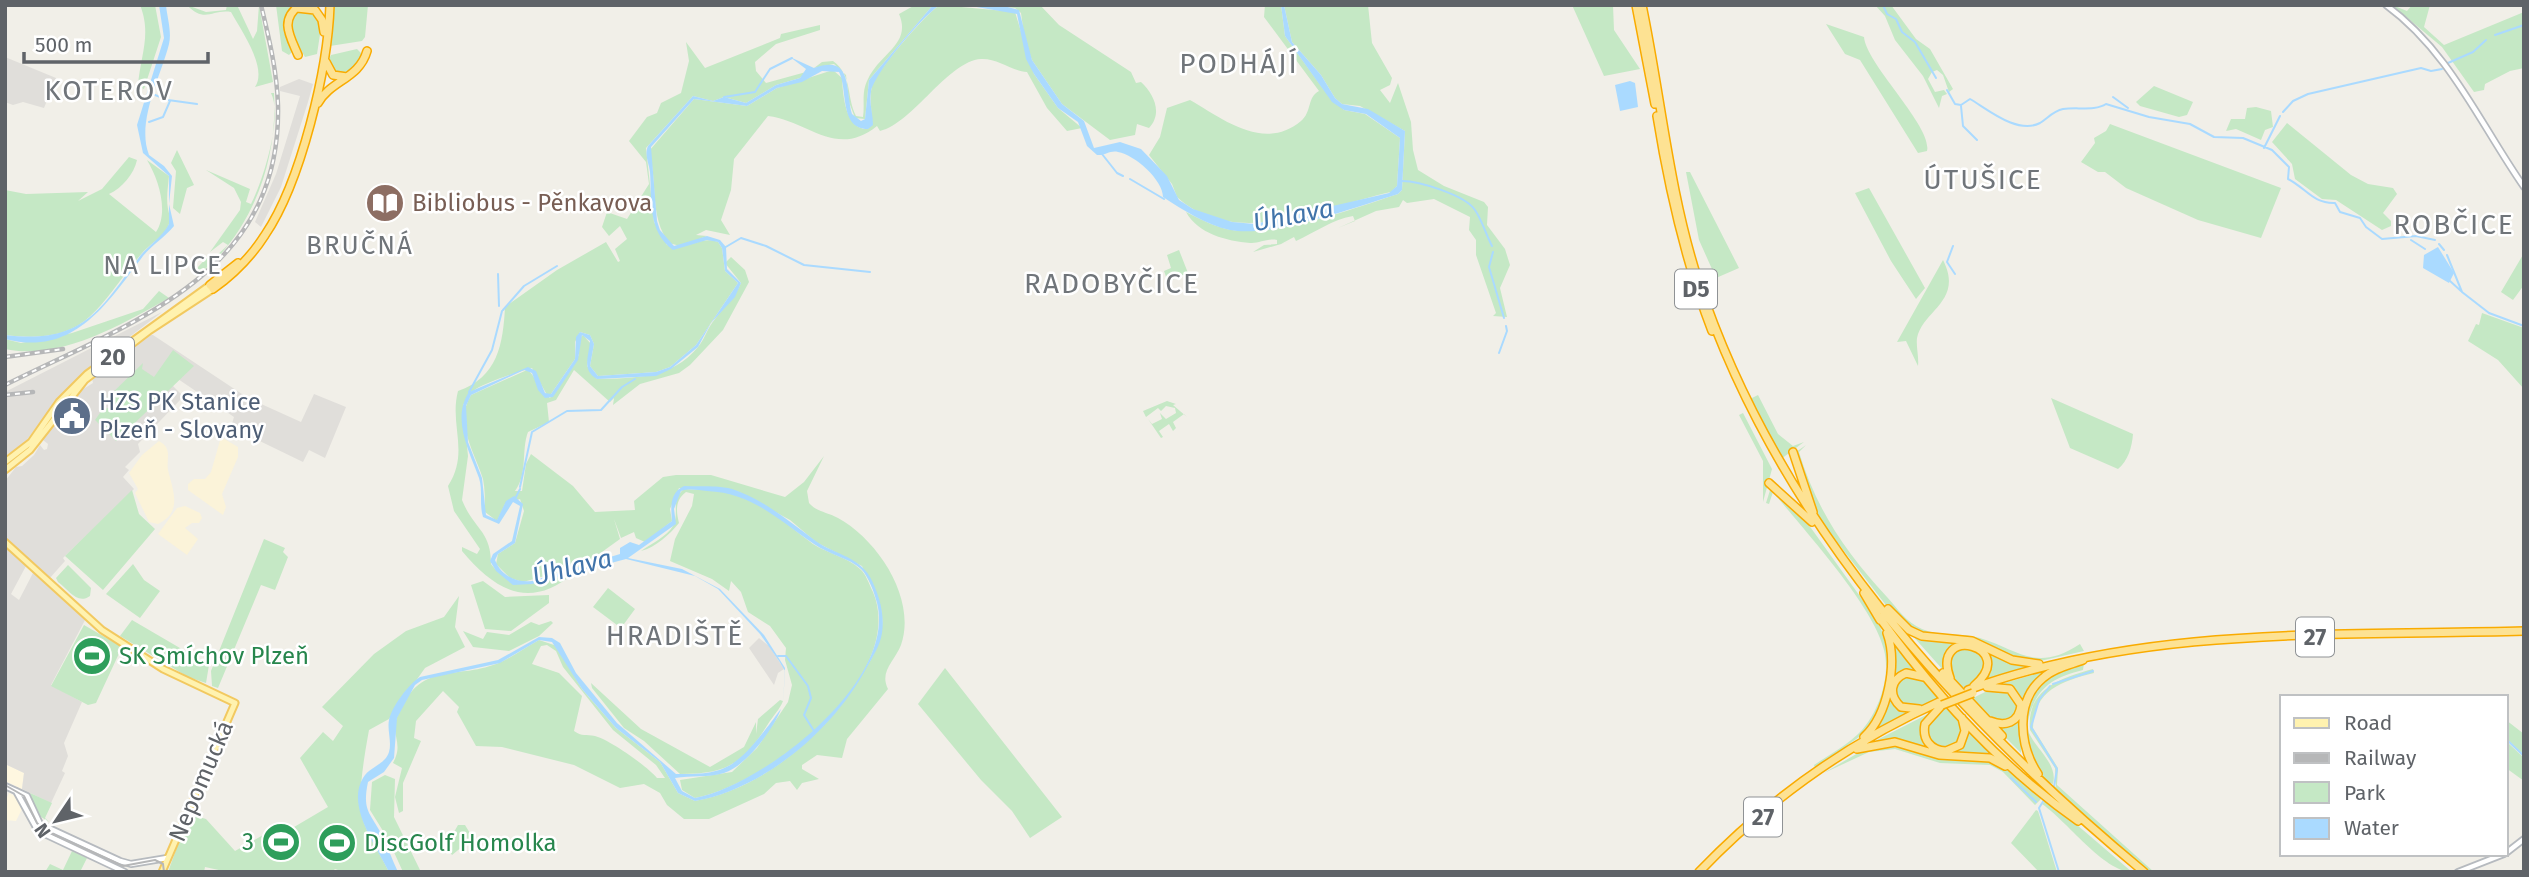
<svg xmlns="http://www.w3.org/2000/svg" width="2529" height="877" font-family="'Fira Sans',sans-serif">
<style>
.commercial{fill:#fef7e0}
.industrial{fill:#e0deda}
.green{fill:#c5e8c5;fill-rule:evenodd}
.sand{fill:#fbf3d9}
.water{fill:#aadaff}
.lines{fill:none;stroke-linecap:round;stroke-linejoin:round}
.stream{stroke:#aadaff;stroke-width:2}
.secondary-casing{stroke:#b6babf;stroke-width:8}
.primary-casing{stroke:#f2c960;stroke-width:9}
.highway-casing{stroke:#f9ab00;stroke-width:10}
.secondary{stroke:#fff;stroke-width:4.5}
.primary{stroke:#fff2af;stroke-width:5}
.highway{stroke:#fde293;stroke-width:7}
.tram{stroke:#b6b7b8;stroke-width:2}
.rail-casing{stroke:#b6b7b8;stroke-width:4.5}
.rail{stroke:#fff;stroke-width:2;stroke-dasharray:5;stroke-linecap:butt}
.highway-bridge-casing{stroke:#f9ab00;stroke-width:10;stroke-linecap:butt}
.highway-bridge{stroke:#fde293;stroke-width:7}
.labels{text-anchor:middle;stroke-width:5;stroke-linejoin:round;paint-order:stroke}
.shield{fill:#fff;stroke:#8f9295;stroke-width:2}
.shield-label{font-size:23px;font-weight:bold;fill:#5f6368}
.education-label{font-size:24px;fill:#785e54;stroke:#fff;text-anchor:start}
.service-label{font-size:24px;fill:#4e5e75;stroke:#fff;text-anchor:start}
.leisure-label{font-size:24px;fill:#27864d;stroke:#fff;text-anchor:start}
.street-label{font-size:24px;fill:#5f6368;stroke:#fff}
.water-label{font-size:26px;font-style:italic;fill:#4174aa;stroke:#fff}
.neighbourhood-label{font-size:26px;letter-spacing:2px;fill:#70757a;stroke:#fff}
.quarter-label{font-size:28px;letter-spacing:2px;fill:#70757a;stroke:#fff}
</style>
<rect width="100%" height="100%" fill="#f1efe8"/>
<path class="commercial" d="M5 764 24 773 22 789 5 781Z
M9 793 17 797 23 807 16 821 5 820V802Z"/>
<path class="industrial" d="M5 57 56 78 44 108 23 102 13 105 5 102Z
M299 79 313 84 308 102 281 187 261 227 255 222 276 174 300 96 280 91V87Z
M162 312 85 371 59 397 20 449 5 455V392Z
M148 335H153L248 398 301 422 314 394 346 407 325 458 309 450 303 462 231 427 234 417 178 379 172 385 182 395 181 399 138 444 140 452 125 467 129 470 123 477 134 489 63 558 65 561 49 579 5 537V481L16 467 22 466 34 455 40 445 44 450 47 449 48 444 43 440 50 427 80 391 93 383 92 378Z
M5 547 26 566 11 594 19 600 33 573 85 620 51 685 82 702 64 743 68 756 62 771 65 773 51 803 22 789 24 773 5 764Z
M759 638 769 646 784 669 778 673 774 685 749 648Z"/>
<path class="green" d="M140 5H155L161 37 144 89 138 86C140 56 152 35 140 5Z
M187 5 206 12 226 10 227 5H237L253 39 257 31 259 5 273 82 255 87C268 68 241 30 231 12 212 9 205 24 187 5Z
M276 5H296L285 19 293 51 289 55 282 51Z
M334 5H368L365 37 362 41 330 46Z
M915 5H933L869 80 865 119 855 118 849 102 846 75 834 64 814 68 822 62 833 61C853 76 846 96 856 116L863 117C865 104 861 92 868 79 880 53 912 44 899 14Z
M940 5 1015 12 1034 74 1058 108 1082 128 1067 131 1047 108 1027 72C1012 71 997 58 981 59 948 61 913 123 880 131L877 126C836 159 809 121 768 116L734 159 731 190 721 220 730 235 706 230 696 235 707 236 680 246 669 243C649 216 658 182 649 151L694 99 747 106 777 88 833 70 842 78C843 95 845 130 868 129 875 114 868 102 872 86 876 72 926 13 940 5Z
M991 5H1040L1059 25 1131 72 1136 83 1141 82C1154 94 1163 113 1149 128L1137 124 1135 135 1110 140 1062 104 1032 60 1025 42 1021 13 1015 8Z
M1265 5H1281L1285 36 1324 90 1344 110 1365 114 1400 138 1397 186 1391 192C1325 206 1236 251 1177 197L1172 184 1149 155 1160 137 1167 108 1190 100C1223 119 1264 152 1301 121 1312 112 1307 97 1319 91L1264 17Z
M1284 5H1368L1372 43 1392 78 1390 85 1380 90 1390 103 1398 83 1411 122 1413 150 1418 170 1444 186 1484 202 1488 207 1487 225 1505 249 1510 265 1500 288 1507 317 1493 316 1496 313 1476 255V240L1469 230 1470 217 1434 199 1407 203 1403 200 1399 207 1376 211 1338 228 1355 221 1353 216C1331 220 1316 232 1296 241L1294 237 1281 244 1295 240 1253 252 1264 245 1277 244V240C1267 238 1258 244 1250 243 1227 241 1198 234 1186 212 1200 219 1217 228 1232 230 1276 237 1355 208 1398 194L1402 190 1405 131 1360 106 1342 104 1335 98 1321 75 1292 42Z
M1572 5H1613L1614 30 1640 69 1604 76Z
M1875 5H1891L1916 39 1930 49 1953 89 1949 92 1943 75 1937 70 1932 72 1928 79 1935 92 1944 90 1947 94 1942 96 1939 108 1923 76 1895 40 1885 16Z
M2392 5 2407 11 2412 5H2430L2424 27 2444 45 2524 12V68L2510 71 2485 84 2484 90 2474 92 2442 47Z
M295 10 316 12 321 28 317 54 305 57 293 37 289 18Z
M1826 24 1864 37C1866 64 1933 127 1927 151L1918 153 1860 60 1845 54Z
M820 25V30L776 44 755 62 756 71 766 83 806 72 800 78 776 85 746 103 724 97 713 101 693 96 646 148 654 222 667 245C687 251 701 235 718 242L722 248 725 271 738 283 696 345 670 367 656 372 598 376 590 366 594 344 590 335 580 332 575 342V359L551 394 547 395 532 368C520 371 481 384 473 391 469 395 466 401 463 405L468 456 462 500C474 530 491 530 491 564 512 593 545 580 574 573 529 611 495 590 462 551V547L477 554 480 549 454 511 448 486C470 452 449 425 458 391 498 377 503 344 505 307L557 270 606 242 618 262 620 261 615 249 627 239 620 226 609 236 602 227 607 212 627 219 649 184 646 162 629 141 647 117 657 113 661 103 681 93 689 61 686 42 705 68 780 38 781 34Z
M357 49 363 55 352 72 339 76 327 63 331 55Z
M2154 86 2193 102 2187 115 2179 117 2140 106 2136 102Z
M271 93H274C278 164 251 233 196 278L208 266 195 276 198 267 210 254 215 257 228 245 223 242 210 252 240 210 241 202 234 188 206 170 250 189 246 202 251 204C263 181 283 117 271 93Z
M2256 107 2271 111 2273 127 2265 130 2261 140 2236 129 2226 131 2231 119H2245L2247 108Z
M2287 123 2351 175 2368 184 2393 188 2397 194 2383 213 2391 221V226L2382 230 2336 200 2322 199 2295 179 2292 164 2272 142Z
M2110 124 2281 188 2261 238 2198 220 2126 188 2105 172H2098L2081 162 2095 143 2094 138 2106 131Z
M177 150 194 185 187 188 180 214 173 208 176 171 171 163Z
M129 157 137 160C134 174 122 188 109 194L156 232C169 212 159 180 147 160L169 176C168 187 166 198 168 209 169 214 171 219 169 224 165 236 151 243 143 252 95 308 90 345 5 335V190L26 194 88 192 78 201 102 189Z
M1686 172H1690L1739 268 1716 278 1699 240Z
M1869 188 1925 288 1916 299 1891 261 1855 193Z
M1179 250 1188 273 1168 282 1164 271 1171 268 1167 255Z
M2524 253V285L2513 300 2501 292Z
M731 257 745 270 749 282 723 330 690 365 679 373 640 384 613 405 614 398 610 402 574 370 556 400 547 403 549 422 528 432C521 451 528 474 515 491H522L526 464 531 454 573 486 595 512 635 510 634 501 663 477 676 475H711L785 497 804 482 824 456 807 491 809 503C817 512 827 512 838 518 878 540 917 599 901 645 895 661 879 671 888 689L847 739 842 758 817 755 802 765V769L819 779 802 783 797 790 790 781 776 783 764 794 709 819H684L667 805 660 793 644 784 620 788 574 765 502 747 476 746 457 712 459 707 443 691 416 721 414 738 421 741 403 783V811L399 813 395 797 402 768 393 763C405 741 388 736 399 712 423 659 458 681 501 662 514 656 526 647 539 640L557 646 582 689 616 728 660 762 678 793 695 801C767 788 833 728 867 666 876 652 884 633 882 616 881 600 868 581 862 566L816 542 790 520 739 492 723 488H679L670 509 672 521 645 542 636 538 634 532 621 538 614 519 620 539 595 557 603 560 523 582 510 578 496 564 498 554 515 543 524 511 520 499 505 504 497 521 485 512C485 501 485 489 483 479 475 453 454 423 471 395L527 370C536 375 536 388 550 398L579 355V339L583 335 591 344 587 366 597 379C635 378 672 379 698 347 704 340 707 330 712 323 722 309 734 299 741 283L725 263ZM547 645 556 651 563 667 613 730 656 765 665 778H657C647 766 610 740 595 736 586 734 582 737 574 731L582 696 559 673 532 664 541 646Z
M1943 260C1964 301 1923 310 1917 338 1916 347 1919 357 1918 366L1906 341 1897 342Z
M159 291 169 298C123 324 60 361 5 349V339L21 343 72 333 143 309Z
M2482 313 2524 328V389L2498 360 2468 341 2476 324 2479 325Z
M173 350 194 366 116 441 95 420 102 410 111 407 105 400 143 363 142 369 154 377Z
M1758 395 1778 434 1793 446 1804 442 1781 459 1750 399Z
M2051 398 2133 434C2132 447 2128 461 2118 469L2070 448Z
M1167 401 1176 404 1173 405 1187 417 1184 414 1173 422 1176 428 1173 431 1169 424 1159 431 1163 437 1161 438 1148 419 1152 424 1162 419 1160 413 1166 419 1176 413 1175 408 1166 406 1161 411 1158 408 1146 417 1143 411Z
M1743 413 1772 469 1763 502V461L1739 415Z
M1806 445 1799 452C1816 509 1846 553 1887 597 1897 608 1907 623 1922 629 1940 637 1961 632 1980 638 2019 650 2036 673 2080 644L2084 651 2036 662 2017 660 1989 646 1916 632 1889 609 1816 515 1796 452Z
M1771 487 1811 528 1877 620 1889 647 1883 698 1869 730 1815 768 1814 765C1829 755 1849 744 1862 730 1879 711 1891 676 1884 650 1874 606 1803 529 1773 492L1769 504 1766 503Z
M684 489C698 490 713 489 727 492 759 497 788 526 813 544 827 553 847 557 860 569 866 574 869 584 873 592 908 676 768 784 695 798L682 790 680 780 732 772 757 748 788 702 792 685 785 660 786 648 770 626 748 612 741 592 731 581 729 591 712 579 670 561 675 539 692 506 694 494 686 492C675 500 676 511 679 523 669 535 656 547 641 551 651 544 667 536 673 526 680 513 670 500 684 489Z
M132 490 139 514 155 529 103 590 65 556Z
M264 539 285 548 283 552 288 557 275 590 261 585 218 688 212 686 211 671Z
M133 564 144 580 160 591 140 618 106 594Z
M68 565 91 588 90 596C77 605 69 590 58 582L56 578Z
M483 581 505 597 549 595V603L511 631 485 629 471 585Z
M608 588 635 609 621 628 593 607Z
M459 596 455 627 465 647 425 668 389 719 369 730C365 752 357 797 362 817 367 835 381 855 389 872H344L335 869 332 872H228L205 867 204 872H168L189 814 206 819 235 851 270 831 289 830 328 807 300 758 323 732 333 741 343 726 322 707 374 654 406 631 444 617Z
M132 620 209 665 206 683 188 677 120 636Z
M551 621 553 623 539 636 509 651 473 647 463 631 483 639 487 632 509 635 531 622 539 625Z
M84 625 122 647 96 703 88 705 51 686Z
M1911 634C1931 643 1951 638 1971 643 1994 648 2010 664 2034 666L1981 683 1989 664C1982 632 1942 640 1944 671Z
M1891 639 1918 672 1907 670 1896 675 1889 697 1899 709 1912 712 1868 736 1884 705Z
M1968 647 1984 657 1986 669 1976 682 1960 689 1952 679 1948 663 1954 651Z
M2084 663 2083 670C2056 677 2039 685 2030 713 2028 721 2026 728 2030 735 2038 751 2058 765 2053 784 2016 773 2019 701 2043 679 2052 671 2073 665 2084 663Z
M945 668 1062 817 1030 838 1012 811 981 780 918 704Z
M2093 669 2094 673C2062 681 2034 690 2033 728L2058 768 2057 785 2154 872C2138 872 2065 798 2049 783L2056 787 2055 768 2030 730C2026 689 2061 678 2093 669Z
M2049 670 2043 674 2022 717 2021 753 1994 726H2009L2023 704 2013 688 2001 684Z
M1918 675 1940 696C1926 708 1912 711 1896 701V686L1901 676Z
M591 683 641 729 710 767 744 747 756 722V734L758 719 780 700 783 701C780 709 773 716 768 724 743 764 727 774 680 774L644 741 624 728 592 688Z
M1989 690 2012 692 2019 710 2010 721 1991 720 1969 700Z
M1951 707 1960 720 1963 735 1953 748H1936L1925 728 1943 708Z
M1928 714 1921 732 1929 748 1947 753 1957 750 1966 724 2000 761 1949 755 1890 740 1875 741Z
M2506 720 2524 734V755L2506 738Z
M2506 741 2524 758V781L2506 768Z
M1883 743 1989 761 2005 767 2041 799 2035 805 2003 772 1990 765 1940 763 1895 749 1869 752 1824 773 1863 750Z
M385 775 395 779 394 817 421 872H403L388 839 370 810 372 782Z
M30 793 52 803 45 818 49 822 38 815Z
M2046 800 2055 806 2132 872C2104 872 2066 820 2042 804Z
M2036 810 2038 811 2057 872H2039L2011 843Z
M458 825H465L473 838 452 855 446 846Z
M72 851 87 858 80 872H45L50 864 63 870Z"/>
<path class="sand" d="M221 437 238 447V457L222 494 226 507 223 515 188 490V484L194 479H205L211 472Z
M159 441C173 449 166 458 168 470 173 491 183 512 158 524L149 522 135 493 138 489 129 473 142 455Z
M185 506 200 513 202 518 199 523H192L185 528 198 539 187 555 158 534 177 508Z"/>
<path class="water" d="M159 5H166C167 17 172 32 169 44 161 76 136 122 149 155L164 166 172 176 169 204 174 226C165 237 152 245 143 256 107 304 74 357 5 339V335C82 344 98 313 140 256 149 245 162 237 169 224V176L143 153 137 125 164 38Z
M933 5H940C924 14 873 75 871 92 869 103 873 114 873 125L868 129C839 129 848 89 839 72L822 71 802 82 777 88 747 106 694 99 651 147 657 221 660 230 674 246 707 236 720 240 726 247 727 269 741 283 735 297 711 323 698 347 671 369 656 376 597 379C581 370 589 356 590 341L582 335 578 360 553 397 545 398 538 390 532 373 524 370 471 395 466 406 468 442 482 478 486 515 497 520 506 501 514 496 523 504 515 543 498 554 495 560C501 575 515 583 532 581L620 554V548L630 542 639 545 672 521C671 508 669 493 684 486 699 487 717 485 732 489 761 498 789 521 813 539 830 553 859 556 870 577 879 594 885 614 882 633 880 646 873 656 867 667 834 729 766 788 695 801L678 793 660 762 616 728 582 689 552 642 539 640 500 663 422 680 415 685 397 718 394 758 384 772 368 782C362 811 370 812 382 835 388 847 392 860 398 872H389C376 846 346 806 363 778 370 766 385 765 389 752 392 742 387 730 389 720 392 706 409 684 420 677L498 660 539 637 552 638 560 643 576 673 617 723 676 774C724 775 735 768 765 730 770 724 777 714 781 709 773 730 746 766 724 773 708 778 691 775 675 778L682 791 695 798C764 785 897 681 877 603 874 592 869 577 861 569 849 558 828 554 814 544 778 520 753 493 707 491 698 490 689 488 681 491L674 509 676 524 628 558 682 569 720 589 764 635 785 668 783 704 785 671 779 661 760 634 718 589 695 576 626 559 532 584 513 585 496 571 490 561 493 554 512 541 520 506 513 502 499 524 483 517C479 505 483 490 479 478 470 453 451 419 469 392L528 367 536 371 545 393 551 394 575 359 576 337 580 332 590 335 594 344 590 366 598 376 656 372 670 367 696 345 738 283 725 271 722 248 718 242 707 240 673 250C647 231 652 199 650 172 649 163 644 155 648 146L693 96 713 101 724 97 746 103 776 85 800 78 806 69 790 57 814 68C853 54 845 89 852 114L861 121 865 119 869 80Z
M965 5 1004 6 1019 10 1032 60 1062 104 1084 121 1094 148 1120 142 1141 149 1167 176 1179 200 1193 209 1232 222 1255 224 1389 193 1397 186 1400 138 1366 114 1344 110 1332 102 1285 36 1281 5H1284L1292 42 1321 75 1335 98 1342 104 1368 109 1405 131 1402 190 1398 194C1356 207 1272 238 1230 230 1206 225 1183 210 1163 197 1163 180 1135 155 1118 152 1110 150 1105 156 1097 155L1087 146 1078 122 1058 108 1034 74 1026 59 1017 14Z
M1630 81 1635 83 1638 107 1620 111 1615 85Z
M2438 247 2454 273 2449 283 2423 268 2424 255Z"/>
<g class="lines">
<path class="stream" d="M1883 5 1887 14 1896 19 1902 32 1915 42 1936 78
M2495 35 2524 25
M2448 63 2473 52 2486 40
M1947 90 1955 104 1961 105 1970 99C1986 108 2017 135 2040 123 2048 118 2053 111 2063 109 2076 107 2096 111 2106 104L2149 117 2190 124 2214 137 2243 138 2272 150 2289 167 2288 179C2306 188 2313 204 2335 203L2340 212 2360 218 2366 227 2382 239 2416 236 2435 240
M150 93 168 100 197 104
M724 97 755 92 770 69 792 58
M2113 97 2128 108
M1961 106 1963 126 1977 140
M2283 112 2293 101 2308 94 2421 68 2431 71 2442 69
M149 122 163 117 170 101
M2264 148 2280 116
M1102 154 1117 173 1123 176
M1130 179 1164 199
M1402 181C1419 181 1465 195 1475 210 1482 220 1486 235 1492 246
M2411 240 2425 249
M2439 244 2444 250
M1953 246 1947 262 1955 274
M724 248 741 238 766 246 804 265 870 272
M1493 252 1489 267 1504 318
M2447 255 2462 292 2489 313 2524 326
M498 274 499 306
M2450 281 2461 291
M503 310 524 286 557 266
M1499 353 1507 331 1506 326
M469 392 492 350 502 311
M520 487 532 432 567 411 601 410 622 387 635 379
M516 497 520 489
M778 656H786L808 686 811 698 804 715 814 731
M2053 684 2093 671
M2050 686 2039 700 2031 727 2057 769 2054 787
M2506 739 2524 756
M2011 778 2036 802
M2044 800 2039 808 2059 872"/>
<defs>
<path id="secondary" d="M2386 5C2450 52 2480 124 2524 187
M5 786 27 796 40 824 120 861 131 864 167 858
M16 791 38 831 125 872
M2506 853 2524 839
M2458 872 2504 854"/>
<path id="primary" d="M5 462 31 442 59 402 87 374 210 285
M5 470 30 450 85 380 149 331 213 289
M5 542 102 630 163 669 235 703 162 872"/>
<path id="highway" d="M1636 5 1655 104
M1642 5C1661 96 1669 191 1698 280 1777 520 1953 713 2144 872
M297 8 315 10 322 20 324 32
M298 55C290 36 279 20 300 5
M326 62 333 75 347 77
M318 103C331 80 359 79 367 51
M1657 116C1669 190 1685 261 1712 331
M210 285 238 263
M213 289C234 274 251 257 265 235 301 182 328 69 330 5
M1793 452 1813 512
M1769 483 1812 522
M1864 593 1880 620
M1888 609 1909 630 1922 636 1972 641 2012 660 2039 664
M1879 617C1934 693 2001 767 2078 821
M1943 673 2002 736
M1950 678C1930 623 2021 646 1974 686
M1987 687 2010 689 2021 705C2019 723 2005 727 1990 721
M1968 690C2146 625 2338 636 2524 631
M1942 705 1925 724C1922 739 1930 750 1946 751L1960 745 1965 731 1962 718
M1919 709 1901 707C1888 695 1890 680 1906 673L1924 677
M1864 737C1888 715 1898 663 1887 633
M1857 749 1895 742 1939 755 1990 758 2005 766
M2038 774C2020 747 2014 702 2043 678 2054 668 2070 665 2083 660
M1699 872C1768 800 1848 743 1939 702"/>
</defs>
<use href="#secondary" class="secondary-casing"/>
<use href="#primary" class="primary-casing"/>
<use href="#highway" class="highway-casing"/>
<use href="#secondary" class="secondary"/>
<use href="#primary" class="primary"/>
<use href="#highway" class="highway"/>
<path class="tram" d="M5 785 24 796 37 823 44 830 123 866 155 860 163 864 164 872"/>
<defs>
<path id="rail" d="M5 357 63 349
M5 385C131 322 282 275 278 105 277 71 269 38 261 5
M5 395 33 392"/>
</defs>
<use href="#rail" class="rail-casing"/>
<use href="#rail" class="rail"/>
<defs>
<path id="highway-bridge" d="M1942 705 1973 693"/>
</defs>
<use href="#highway-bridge" class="highway-bridge-casing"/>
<use href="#highway-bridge" class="highway-bridge"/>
</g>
<defs>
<symbol id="library-disc" viewBox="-11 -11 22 22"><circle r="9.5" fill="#8d6e63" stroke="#fff"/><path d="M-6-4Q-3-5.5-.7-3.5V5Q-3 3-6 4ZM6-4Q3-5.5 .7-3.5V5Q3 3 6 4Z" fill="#fff"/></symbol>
<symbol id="civic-disc" viewBox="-11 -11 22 22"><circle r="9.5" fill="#5c6f8a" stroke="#fff"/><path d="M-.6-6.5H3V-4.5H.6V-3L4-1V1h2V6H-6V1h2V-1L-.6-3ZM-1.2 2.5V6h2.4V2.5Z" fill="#fff"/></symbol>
<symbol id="stadium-disc" viewBox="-11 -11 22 22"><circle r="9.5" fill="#2e9e5b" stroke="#fff"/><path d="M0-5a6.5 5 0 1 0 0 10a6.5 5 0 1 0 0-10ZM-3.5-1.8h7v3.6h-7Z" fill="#fff"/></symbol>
</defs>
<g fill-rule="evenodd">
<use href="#library-disc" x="363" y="181" width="44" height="44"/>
<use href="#civic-disc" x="50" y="394" width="44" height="44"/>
<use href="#stadium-disc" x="70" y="634" width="44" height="44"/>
<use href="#stadium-disc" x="259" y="820" width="44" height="44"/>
<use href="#stadium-disc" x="315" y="821" width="44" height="44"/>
</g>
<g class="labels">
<g class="shield">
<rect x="1675" y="269.5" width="42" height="39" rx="5"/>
<rect x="92" y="337.5" width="42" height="39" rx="5"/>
<rect x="2296" y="617.5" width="38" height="39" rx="5"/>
<rect x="1744" y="797.5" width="38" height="39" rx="5"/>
</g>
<g class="shield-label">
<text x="1696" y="297">D5</text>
<text x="113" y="365">20</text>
<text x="2315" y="645">27</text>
<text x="1763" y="825">27</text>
</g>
<g class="education-label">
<text x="412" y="211">Bibliobus - Pěnkavova</text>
</g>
<g class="service-label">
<text x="99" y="410">HZS PK Stanice<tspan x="99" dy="28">Plzeň - Slovany</tspan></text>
</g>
<g class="leisure-label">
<text x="119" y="664">SK Smíchov Plzeň</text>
<text x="254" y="850" text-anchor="end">3</text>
<text x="364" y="851">DiscGolf Homolka</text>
</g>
<g class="street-label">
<text transform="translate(201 781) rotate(-67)" y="8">Nepomucká</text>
</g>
<g class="water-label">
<text transform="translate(1293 215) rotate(-11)" y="9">Úhlava</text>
<text transform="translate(572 567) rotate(-14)" y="9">Úhlava</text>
</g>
<g class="neighbourhood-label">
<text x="360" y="254">BRUČNÁ</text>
<text x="163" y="274">NA LIPCE</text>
</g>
<g class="quarter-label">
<text x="1239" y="73">PODHÁJÍ</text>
<text x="109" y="100">KOTEROV</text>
<text x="1983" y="189">ÚTUŠICE</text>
<text x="2454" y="234">ROBČICE</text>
<text x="1112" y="293">RADOBYČICE</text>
<text x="675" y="645">HRADIŠTĚ</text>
</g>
</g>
<rect width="2529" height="877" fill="none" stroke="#5f6368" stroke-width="14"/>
<rect x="2280" y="695" width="228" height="161" fill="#ffffff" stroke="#bfc1c3" stroke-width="2"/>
<rect x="2294" y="718" width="35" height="10" fill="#fff2af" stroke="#bfc1c3" stroke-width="2"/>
<text x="2344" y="730" font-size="21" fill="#5f6368">Road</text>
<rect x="2294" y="753" width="35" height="10" fill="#b6b7b8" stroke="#bfc1c3" stroke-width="2"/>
<text x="2344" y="765" font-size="21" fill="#5f6368">Railway</text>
<rect x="2294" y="782" width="35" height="21" fill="#c5e8c5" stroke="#bfc1c3" stroke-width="2"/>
<text x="2344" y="800" font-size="21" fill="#5f6368">Park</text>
<rect x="2294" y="818" width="35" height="21" fill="#aadaff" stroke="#bfc1c3" stroke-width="2"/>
<text x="2344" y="835" font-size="21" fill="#5f6368">Water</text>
<g transform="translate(56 821) rotate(235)" stroke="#ffffff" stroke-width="5" paint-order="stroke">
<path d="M0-5L12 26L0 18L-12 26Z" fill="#5f6368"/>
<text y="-10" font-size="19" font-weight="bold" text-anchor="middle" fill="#5f6368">N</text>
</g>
<path d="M24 52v10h184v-10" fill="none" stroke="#5f6368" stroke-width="3.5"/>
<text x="35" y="52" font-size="21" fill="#5f6368" stroke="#ffffff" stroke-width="5" paint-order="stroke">500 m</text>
</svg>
